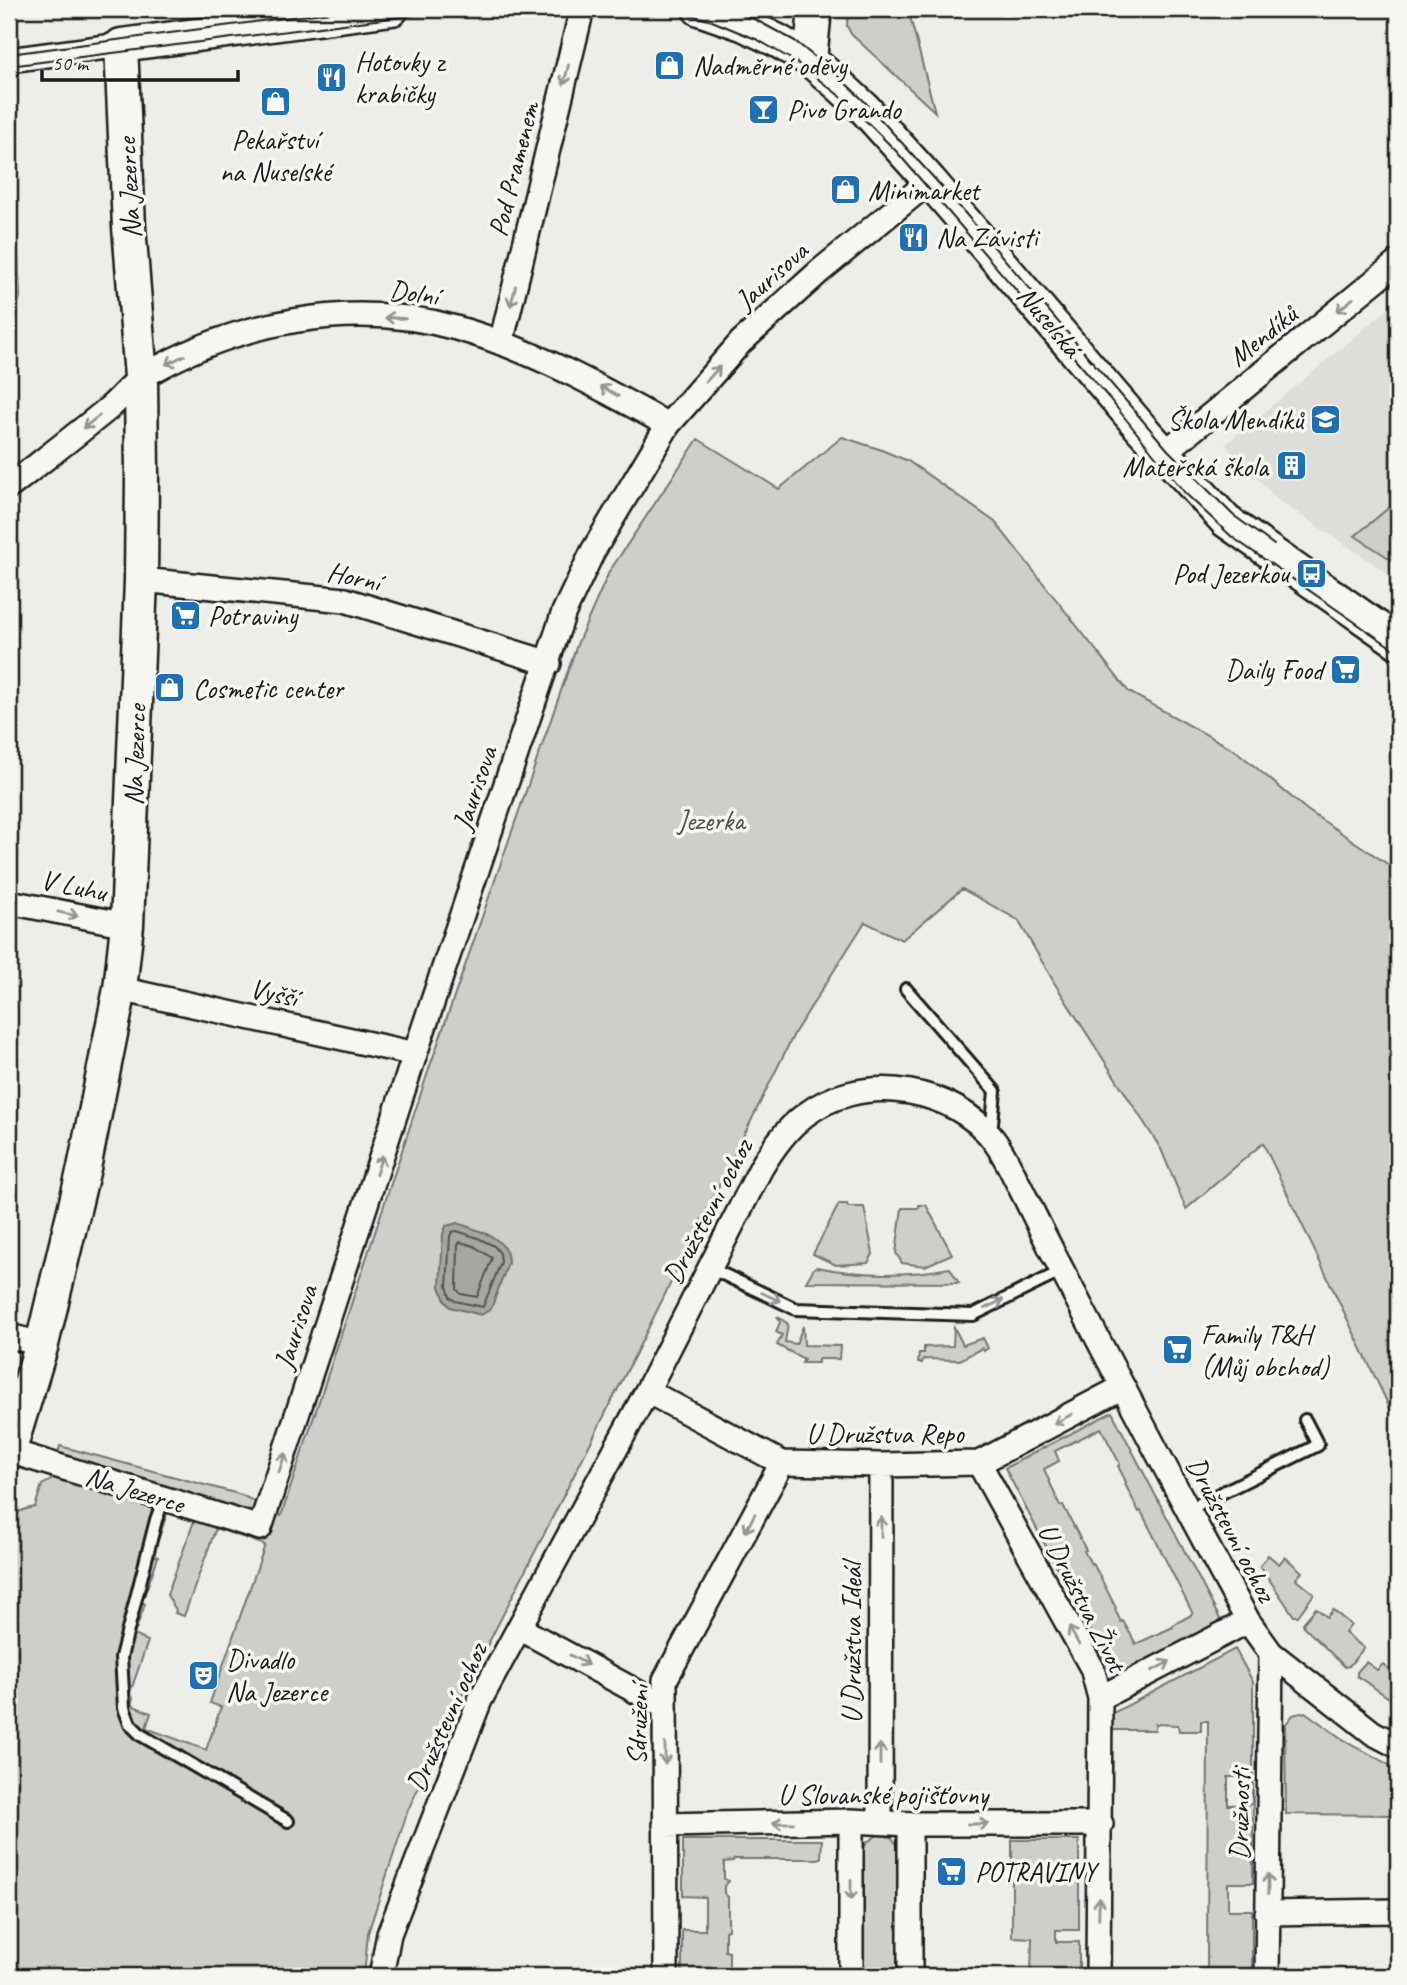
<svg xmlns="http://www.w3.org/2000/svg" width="1407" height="1985" font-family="Caveat,sans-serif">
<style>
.built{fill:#ddddda}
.green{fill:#cececb;stroke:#757574;stroke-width:2;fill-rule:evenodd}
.water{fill:#a6a6a3;stroke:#6f6f6d;stroke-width:2}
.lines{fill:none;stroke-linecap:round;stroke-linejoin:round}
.shore{stroke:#535352;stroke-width:2}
.lane-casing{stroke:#1c1c1c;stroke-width:16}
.street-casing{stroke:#1c1c1c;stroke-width:28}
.secondary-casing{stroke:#1c1c1c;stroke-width:37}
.lane{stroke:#f6f6f2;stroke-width:10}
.street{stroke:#f6f6f2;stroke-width:23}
.secondary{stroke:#f6f6f2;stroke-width:32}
.tram{stroke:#1c1c1c;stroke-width:2}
.oneway{stroke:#949492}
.labels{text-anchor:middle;stroke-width:7;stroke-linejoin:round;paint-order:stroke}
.poi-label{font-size:28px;fill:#1c1c1c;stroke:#f6f6f2;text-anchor:start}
.street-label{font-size:28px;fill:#1c1c1c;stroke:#f6f6f2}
.park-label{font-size:28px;fill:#515151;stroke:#f6f6f2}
</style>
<rect width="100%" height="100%" fill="#edede9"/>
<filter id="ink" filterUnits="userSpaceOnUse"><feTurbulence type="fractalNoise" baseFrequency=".0143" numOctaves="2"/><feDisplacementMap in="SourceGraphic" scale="14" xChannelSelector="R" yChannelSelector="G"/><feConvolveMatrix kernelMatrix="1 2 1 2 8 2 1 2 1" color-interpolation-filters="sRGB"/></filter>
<g filter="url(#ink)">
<path class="built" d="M1398 301V580L1278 500 1227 447 1226 444Z"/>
<path class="green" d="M848 9H908L935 112 851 34 847 26Z
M16 202 20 297 9 334V204Z
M842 437 879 449 908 461 995 522 1129 692 1236 751 1307 810 1398 871V1425L1263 1143 1186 1209 1161 1149 1055 984 1018 920 962 889 902 940 865 922 795 1032 627 1371 459 1701 408 1810 368 1933 364 1976H21L9 1940V1529C13 1513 19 1510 35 1507L42 1485 51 1480 60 1446 242 1495 281 1516 429 1069 578 642 609 572 698 439 779 489ZM168 1511 194 1521 167 1595 176 1610 175 1613 184 1616 216 1528 265 1545 210 1703 221 1707 206 1750 146 1728 151 1713 131 1705 133 1698 129 1696 148 1641 134 1635 145 1604 142 1602 158 1557 153 1555Z
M1398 500V564L1355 536Z
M839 1204H847L848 1207H864L873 1254 868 1263 836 1265 813 1254Z
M919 1205H926L952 1254 925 1266 902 1263 896 1253 902 1208H919Z
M817 1267C859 1276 908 1276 950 1268L959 1283 806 1282 814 1268Z
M777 1316 788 1324 785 1342 796 1344 803 1326 804 1345 840 1346 839 1359H818V1363H802L804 1359 777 1345 782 1335 776 1332 780 1322Z
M954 1327 963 1345 983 1338 988 1348 984 1351 982 1348 960 1360 923 1359 922 1363H918L919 1353H924V1347L953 1346Z
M1112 1412 1221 1621 1114 1677 1005 1468ZM1101 1428 1120 1464 1118 1466 1126 1482 1125 1484 1139 1512 1141 1511 1193 1614 1173 1625V1627L1136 1644 1123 1621 1121 1622 1115 1610 1116 1608 1093 1563 1091 1564 1084 1551 1086 1550 1063 1505 1060 1506 1044 1469 1059 1461 1055 1451Z
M1268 1555 1279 1564 1285 1557 1302 1572 1296 1579 1314 1594 1298 1616H1294L1260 1566Z
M1316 1608 1327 1617 1333 1610 1351 1625 1345 1633 1364 1648 1349 1666 1345 1667 1304 1627 1303 1623Z
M1235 1649 1253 1682V1883H1228V1910H1252V1976H1207L1208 1721H1201V1731H1179L1178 1725 1155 1724V1730H1111V1714ZM1228 1777H1252V1804L1228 1805Z
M1366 1662 1377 1670 1383 1664 1398 1677V1704L1357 1676V1672Z
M1305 1712 1341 1738 1398 1770V1815L1286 1814 1285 1725 1293 1715Z
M878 1835 891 1837 898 1846 899 1976H863L864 1849 867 1842Z
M683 1840H822L821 1858 817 1859H734L733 1861 724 1862V1879L729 1881 724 1886V1893L728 1897V1930L725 1931V1951L729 1952V1976L682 1975V1930H705V1897L683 1896Z
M1012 1840H1079V1930H1056V1942H1079V1976H1031L1032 1938 1012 1937Z"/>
<path class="water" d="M457 1223C477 1230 509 1237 508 1263L491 1309 481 1315 450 1307 445 1301 440 1286 443 1234 446 1226Z"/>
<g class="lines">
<path class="shore" d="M457 1231 478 1238 494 1246 500 1253 501 1262 483 1307 455 1301 450 1297 447 1286 450 1236 452 1232Z
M460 1242 474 1246 492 1258 477 1297 461 1294 457 1289 458 1245Z"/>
<defs>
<path id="lane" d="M906 989 995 1091 991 1134
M710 1268 796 1309 973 1315 1062 1271
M164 1498 156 1520 121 1657 124 1708 130 1724 141 1735 288 1821
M1187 1510 1318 1445 1305 1420"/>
<path id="street" d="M9 60 121 45
M501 343 582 9
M1163 454 1398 262
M9 487C42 461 76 435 109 408 121 398 131 384 144 376 236 321 352 299 456 328 531 349 600 387 668 425
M141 580 345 600 549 663
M9 902 127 925
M120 989 415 1054
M9 1336 42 1344
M647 1391 782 1463 881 1465 979 1463 1123 1387
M9 1451 260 1528 415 1054 564 612 593 551 668 425 741 342 820 271 930 181
M979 1463 1092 1668 1100 1698 1098 1976
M519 1628 665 1707
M1100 1698 1248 1621
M880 1822 881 1465
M910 1824V1976
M665 1825 851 1821 910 1824H1101
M1267 1913 1398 1911
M381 1976 389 1934 480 1700 647 1391 761 1168C773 1148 786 1129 805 1115 857 1075 939 1084 985 1130 1001 1146 1010 1168 1021 1189 1035 1217 1049 1246 1064 1274 1124 1390 1185 1506 1248 1621L1271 1653 1373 1733 1398 1746
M666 1976 665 1680 782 1463
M851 1976V1821
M1267 1976 1271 1653"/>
<path id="secondary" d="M699 9 745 25 778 41 810 60 838 84 864 108 930 181 1142 429 1226 521 1398 642
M810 60 815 9
M9 1452 42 1344 84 1168 120 989 127 925 141 580 142 475 141 377 129 227 121 45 392 9"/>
</defs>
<use href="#lane" class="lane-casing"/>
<use href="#street" class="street-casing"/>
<use href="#secondary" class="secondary-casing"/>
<use href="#lane" class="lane"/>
<use href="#street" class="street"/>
<use href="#secondary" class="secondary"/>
<path class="tram" d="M670 9 712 21 758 40 796 62 845 100 896 151 1109 398 1185 493 1232 537 1398 652
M725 9 756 20 795 41 838 76 863 100 952 198 1168 450 1233 515 1274 545
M9 54 354 9
M9 66 463 9"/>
</g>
<defs><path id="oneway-shaft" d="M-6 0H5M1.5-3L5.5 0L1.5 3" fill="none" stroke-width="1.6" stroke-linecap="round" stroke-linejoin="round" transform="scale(1.75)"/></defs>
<g class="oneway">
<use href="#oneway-shaft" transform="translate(566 75) rotate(104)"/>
<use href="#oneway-shaft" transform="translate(513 296) rotate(104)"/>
<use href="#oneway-shaft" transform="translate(1345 305) rotate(141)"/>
<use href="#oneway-shaft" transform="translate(395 318) rotate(-176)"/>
<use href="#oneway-shaft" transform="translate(175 360) rotate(154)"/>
<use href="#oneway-shaft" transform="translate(713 374) rotate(-48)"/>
<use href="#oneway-shaft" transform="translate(609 391) rotate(-151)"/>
<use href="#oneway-shaft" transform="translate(91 422) rotate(142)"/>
<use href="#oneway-shaft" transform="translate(68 914) rotate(12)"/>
<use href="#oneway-shaft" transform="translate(379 1165) rotate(-72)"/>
<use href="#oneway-shaft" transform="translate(771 1297) rotate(26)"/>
<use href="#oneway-shaft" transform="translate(994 1304) rotate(-26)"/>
<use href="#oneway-shaft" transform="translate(1063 1419) rotate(152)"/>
<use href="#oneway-shaft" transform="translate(282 1463) rotate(-72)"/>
<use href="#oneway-shaft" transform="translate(750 1523) rotate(118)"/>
<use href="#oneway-shaft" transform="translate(881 1527) rotate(-90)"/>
<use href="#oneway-shaft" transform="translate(1074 1636) rotate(-119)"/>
<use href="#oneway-shaft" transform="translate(579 1660) rotate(28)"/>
<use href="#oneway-shaft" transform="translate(1161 1666) rotate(-28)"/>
<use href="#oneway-shaft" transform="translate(665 1754) rotate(90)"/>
<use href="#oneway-shaft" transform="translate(880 1754) rotate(-90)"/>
<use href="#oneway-shaft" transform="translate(783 1823) rotate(179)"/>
<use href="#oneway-shaft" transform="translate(978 1824)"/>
<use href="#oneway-shaft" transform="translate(1268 1884) rotate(-89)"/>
<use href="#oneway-shaft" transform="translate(851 1890) rotate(90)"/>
<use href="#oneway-shaft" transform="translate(1099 1908) rotate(-89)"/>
</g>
</g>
<defs>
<symbol id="shop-square" viewBox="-11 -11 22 22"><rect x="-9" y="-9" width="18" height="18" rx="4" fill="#1f6fb2" stroke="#f6f6f2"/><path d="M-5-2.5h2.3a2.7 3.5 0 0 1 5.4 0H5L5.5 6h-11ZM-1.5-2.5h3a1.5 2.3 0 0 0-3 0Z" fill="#fff"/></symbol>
<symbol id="restaurant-square" viewBox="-11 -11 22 22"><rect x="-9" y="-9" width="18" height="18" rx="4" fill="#1f6fb2" stroke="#f6f6f2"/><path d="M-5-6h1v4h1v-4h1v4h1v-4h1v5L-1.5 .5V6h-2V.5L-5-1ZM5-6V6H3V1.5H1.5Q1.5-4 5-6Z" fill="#fff"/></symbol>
<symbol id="bar-square" viewBox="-11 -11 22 22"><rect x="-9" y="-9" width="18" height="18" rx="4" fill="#1f6fb2" stroke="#f6f6f2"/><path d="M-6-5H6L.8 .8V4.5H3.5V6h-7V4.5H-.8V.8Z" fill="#fff"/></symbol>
<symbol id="school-square" viewBox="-11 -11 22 22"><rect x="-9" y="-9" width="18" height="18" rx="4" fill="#1f6fb2" stroke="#f6f6f2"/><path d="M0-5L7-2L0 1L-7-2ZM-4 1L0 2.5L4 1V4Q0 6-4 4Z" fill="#fff"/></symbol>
<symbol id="building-square" viewBox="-11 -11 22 22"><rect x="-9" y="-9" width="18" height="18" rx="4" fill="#1f6fb2" stroke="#f6f6f2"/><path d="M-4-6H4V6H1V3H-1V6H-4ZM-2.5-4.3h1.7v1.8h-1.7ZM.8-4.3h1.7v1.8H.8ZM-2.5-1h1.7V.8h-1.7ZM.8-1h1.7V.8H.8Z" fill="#fff"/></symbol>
<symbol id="bus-square" viewBox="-11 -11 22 22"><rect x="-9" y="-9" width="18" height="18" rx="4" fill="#1f6fb2" stroke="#f6f6f2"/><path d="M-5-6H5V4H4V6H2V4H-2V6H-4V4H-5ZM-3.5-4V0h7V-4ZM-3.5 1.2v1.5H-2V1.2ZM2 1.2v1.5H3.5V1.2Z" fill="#fff"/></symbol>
<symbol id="supermarket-square" viewBox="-11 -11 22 22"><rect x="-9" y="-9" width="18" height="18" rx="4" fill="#1f6fb2" stroke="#f6f6f2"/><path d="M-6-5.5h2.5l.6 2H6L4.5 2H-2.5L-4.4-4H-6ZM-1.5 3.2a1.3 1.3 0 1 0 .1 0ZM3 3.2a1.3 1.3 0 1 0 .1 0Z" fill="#fff"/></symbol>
<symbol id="theatre-square" viewBox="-11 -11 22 22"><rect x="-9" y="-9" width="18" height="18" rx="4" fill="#1f6fb2" stroke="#f6f6f2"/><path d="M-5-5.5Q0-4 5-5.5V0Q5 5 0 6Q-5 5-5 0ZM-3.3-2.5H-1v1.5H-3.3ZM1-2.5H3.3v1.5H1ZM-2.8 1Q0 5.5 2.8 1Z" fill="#fff"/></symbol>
</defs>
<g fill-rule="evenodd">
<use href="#shop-square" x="652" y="48" width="35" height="35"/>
<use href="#restaurant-square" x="314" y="60" width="35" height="35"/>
<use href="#shop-square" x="258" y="84" width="35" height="35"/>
<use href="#bar-square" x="746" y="92" width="35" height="35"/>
<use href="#shop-square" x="828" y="172" width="35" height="35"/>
<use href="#restaurant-square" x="896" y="220" width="35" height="35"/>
<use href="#school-square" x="1308" y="402" width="35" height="35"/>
<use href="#building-square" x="1274" y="448" width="35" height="35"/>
<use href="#bus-square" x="1294" y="556" width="35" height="35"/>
<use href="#supermarket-square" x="168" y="598" width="35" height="35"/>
<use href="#supermarket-square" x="1328" y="652" width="35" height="35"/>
<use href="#shop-square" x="152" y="670" width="35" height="35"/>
<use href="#supermarket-square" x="1160" y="1332" width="35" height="35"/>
<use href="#theatre-square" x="186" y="1658" width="35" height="35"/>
<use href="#supermarket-square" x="934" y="1854" width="35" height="35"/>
</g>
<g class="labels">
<g class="poi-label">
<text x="355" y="71">Hotovky z<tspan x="355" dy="32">krabičky</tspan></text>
<text x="693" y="75">Nadměrné oděvy</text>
<text x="787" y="119">Pivo Grando</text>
<text x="275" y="149" text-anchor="middle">Pekařství<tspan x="275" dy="32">na Nuselské</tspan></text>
<text x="868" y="200">Minimarket</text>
<text x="936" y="247">Na Závisti</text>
<text x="1303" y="429" text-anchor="end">Škola Mendíků</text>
<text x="1268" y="476" text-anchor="end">Mateřská škola</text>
<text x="1289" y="583" text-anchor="end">Pod Jezerkou</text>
<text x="208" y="625">Potraviny</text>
<text x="1323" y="679" text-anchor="end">Daily Food</text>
<text x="193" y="698">Cosmetic center</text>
<text x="1201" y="1344">Family T&amp;H<tspan x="1201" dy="32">(Můj obchod)</tspan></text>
<text x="226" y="1669">Divadlo<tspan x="226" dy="32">Na Jezerce</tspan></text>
<text x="975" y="1881">POTRAVINY</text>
</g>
<g class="street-label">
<text transform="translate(513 169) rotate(-76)" y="10">Pod Pramenem</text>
<text transform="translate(128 188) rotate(-93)" y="10">Na Jezerce</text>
<text transform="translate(771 275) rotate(-42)" y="10">Jaurisova</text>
<text transform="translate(414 292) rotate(8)" y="10">Dolní</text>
<text transform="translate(1050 321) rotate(50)" y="10">Nuselská</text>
<text transform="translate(1262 335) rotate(-39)" y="10">Mendíků</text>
<text transform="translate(354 576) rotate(12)" y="10">Horní</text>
<text transform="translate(134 755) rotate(-88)" y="10">Na Jezerce</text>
<text transform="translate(474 788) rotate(-71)" y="10">Jaurisova</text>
<text transform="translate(74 885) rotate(12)" y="10">V Luhu</text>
<text transform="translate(274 992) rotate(12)" y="10">Vyšší</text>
<text transform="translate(707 1211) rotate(-62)" y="10">Družstevní ochoz</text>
<text transform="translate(295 1327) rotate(-72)" y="10">Jaurisova</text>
<text x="885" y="1443">U Družstva Repo</text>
<text transform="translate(135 1489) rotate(17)" y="10">Na Jezerce</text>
<text transform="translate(1232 1529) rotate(62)" y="10">Družstevní ochoz</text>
<text transform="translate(1083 1597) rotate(63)" y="10">U Družstva Život</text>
<text transform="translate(851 1643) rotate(-90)" y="10">U Družstva Ideál</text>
<text transform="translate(446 1717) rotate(-66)" y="10">Družstevní ochoz</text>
<text transform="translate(637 1725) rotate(-88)" y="10">Sdružení</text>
<text x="883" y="1804">U Slovanské pojišťovny</text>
<text transform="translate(1239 1814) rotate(-89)" y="10">Družnosti</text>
</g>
<g class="park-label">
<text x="711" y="830">Jezerka</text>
</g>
</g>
<rect width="1407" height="1985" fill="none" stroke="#f6f6f2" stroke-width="35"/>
<rect x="18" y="18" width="1372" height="1950" fill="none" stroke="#1c1c1c" stroke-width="2.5" filter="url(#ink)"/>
<path d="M42 70v10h196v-10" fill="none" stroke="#1c1c1c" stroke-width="3.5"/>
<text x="52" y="70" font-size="21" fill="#1c1c1c" stroke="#f6f6f2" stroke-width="5" paint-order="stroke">50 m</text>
</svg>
